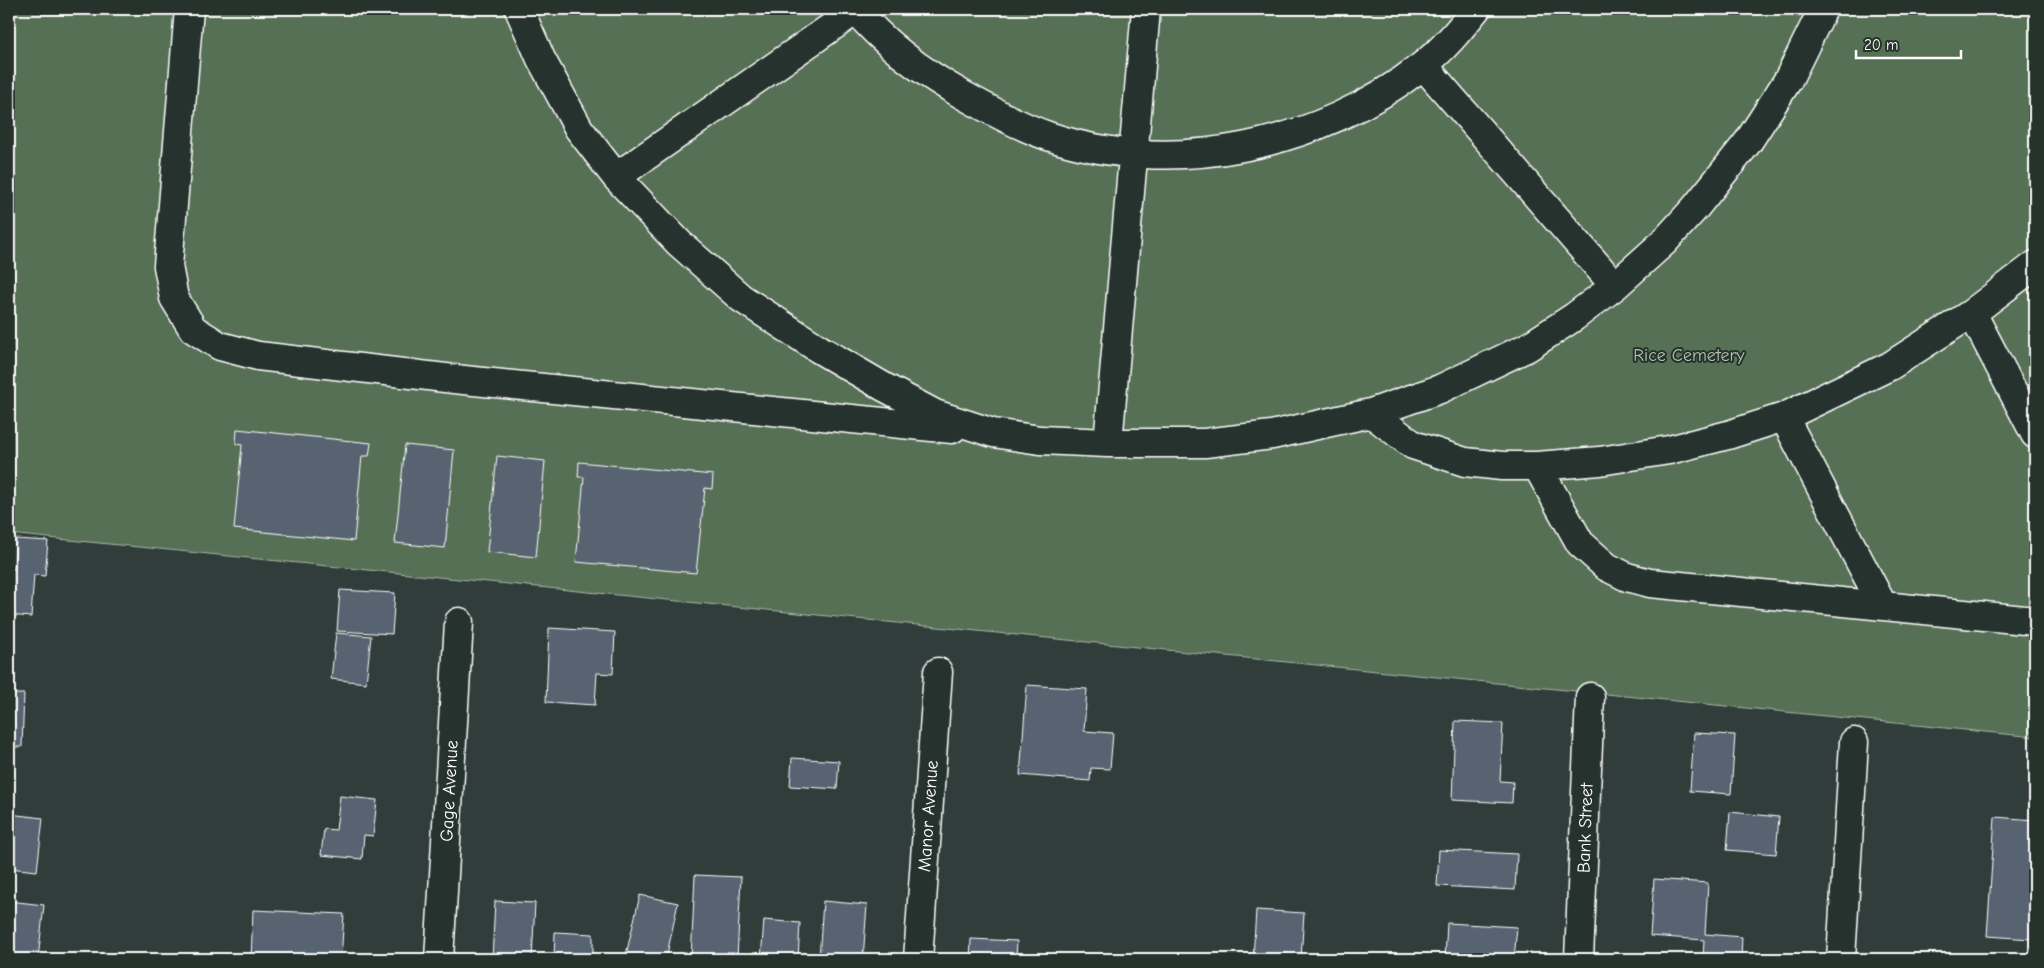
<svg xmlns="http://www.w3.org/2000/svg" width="2044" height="968" font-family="'Comic Neue',sans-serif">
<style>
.green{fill:#577055;stroke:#abb8aa}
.building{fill:#596472;stroke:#fff}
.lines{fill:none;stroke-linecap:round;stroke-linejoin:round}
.minor-casing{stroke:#fff;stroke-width:31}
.minor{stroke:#26332d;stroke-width:28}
.labels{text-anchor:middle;stroke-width:4;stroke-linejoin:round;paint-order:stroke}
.park-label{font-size:18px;fill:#b3bfb2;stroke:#26332d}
.street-label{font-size:18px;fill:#fff;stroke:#26332d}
</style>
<rect width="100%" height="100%" fill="#303d3b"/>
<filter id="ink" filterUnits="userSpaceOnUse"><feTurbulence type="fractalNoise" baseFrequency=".02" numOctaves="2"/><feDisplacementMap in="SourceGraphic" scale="10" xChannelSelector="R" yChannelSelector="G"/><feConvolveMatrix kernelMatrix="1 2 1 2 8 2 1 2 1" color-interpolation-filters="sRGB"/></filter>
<g filter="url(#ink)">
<path class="green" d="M11 9H2035V737L9 534V30Z"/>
<path class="building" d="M237 429 371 443 369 456H362L354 541 234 529 242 445 236 444Z
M405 445 454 450 445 548 395 543Z
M497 456 545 461 536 557 487 552Z
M579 462 713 475 712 489 705 488 696 573 576 562 584 477H578Z
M16 539 48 541 45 576 34 575 31 617 9 615V569H14Z
M340 590 395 593 392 634 337 631Z
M549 628 615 632 613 674 597 673 595 705 546 702Z
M336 633 371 636 366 683 331 679Z
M1027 685 1087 689 1084 731 1113 733 1110 769 1091 768 1090 781 1020 775Z
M9 694H24L22 747H9Z
M1455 721 1503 723 1500 781 1513 782 1512 803 1452 800Z
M1694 733 1735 735 1731 794 1690 791Z
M792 758 839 761 837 789 790 786Z
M340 796 377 800 373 836 364 835 362 859 321 855 324 829 336 830Z
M1730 812 1779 817 1776 854 1727 850Z
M9 814 43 818 37 871 9 868Z
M1995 817 2035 820V875L2031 939 1987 936Z
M1439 850 1517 854 1515 890 1437 886Z
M695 875 741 877 737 959H691Z
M1654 879 1708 883 1705 934 1742 937 1741 959H1703L1704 940 1650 936Z
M640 895 678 903 666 959H625Z
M9 901 44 905 38 959H9Z
M495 901 535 903 532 959H492Z
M823 901 867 905 863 959H819Z
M253 910 344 914 341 959H251Z
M1256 910 1304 913 1301 959H1253Z
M764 920 800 923 798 959H761Z
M1447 923 1517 927 1514 959H1445Z
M555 932 593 934V959H554Z
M971 939 1017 941 1016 959H970Z
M1116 955 1157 958V959H1116Z"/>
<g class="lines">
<defs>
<path id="minor" d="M189 9 168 266 174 298 193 329 220 346 258 356 454 379 952 429
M519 9 541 59 579 129 616 177 679 243 741 298 819 349 884 387 935 414 993 433 1040 440 1108 443H1205L1272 435 1371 413 1440 389 1528 347 1574 317 1615 286 1664 242 1695 208 1748 142 1788 80 1823 9
M855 9C885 45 922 72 963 95 990 110 1019 126 1048 136 1173 178 1320 146 1422 66 1443 50 1460 29 1476 9
M1423 65 1615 286
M616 177 856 10
M1972 313 2035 434
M1371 413 1413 445 1465 462 1502 466H1537L1600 461 1669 450 1728 435 1784 417 1890 366 1972 313 2035 265
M1784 417 1883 606
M1108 443 1146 9
M1537 466 1580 543 1607 567 1627 577 1650 583 2035 621
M439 959 459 622
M918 959 938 672
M1579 959 1590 697
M1841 959 1854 742"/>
</defs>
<use href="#minor" class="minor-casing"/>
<use href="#minor" class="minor"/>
</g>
</g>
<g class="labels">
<g class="park-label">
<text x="1689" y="361">Rice Cemetery</text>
</g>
<g class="street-label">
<text transform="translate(449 791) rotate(-87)" y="6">Gage Avenue</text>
<text transform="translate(928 816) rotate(-86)" y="6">Manor Avenue</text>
<text transform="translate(1585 828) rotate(-88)" y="6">Bank Street</text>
</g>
</g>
<rect width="2044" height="968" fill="none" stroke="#26332d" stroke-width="30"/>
<rect x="15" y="15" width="2014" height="938" fill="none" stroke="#fff" stroke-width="2" filter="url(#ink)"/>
<path d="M1856 50v8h105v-8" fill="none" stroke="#ffffff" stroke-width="2.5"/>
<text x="1864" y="50" font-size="15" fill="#ffffff" stroke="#26332d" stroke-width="4" paint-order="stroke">20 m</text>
</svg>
